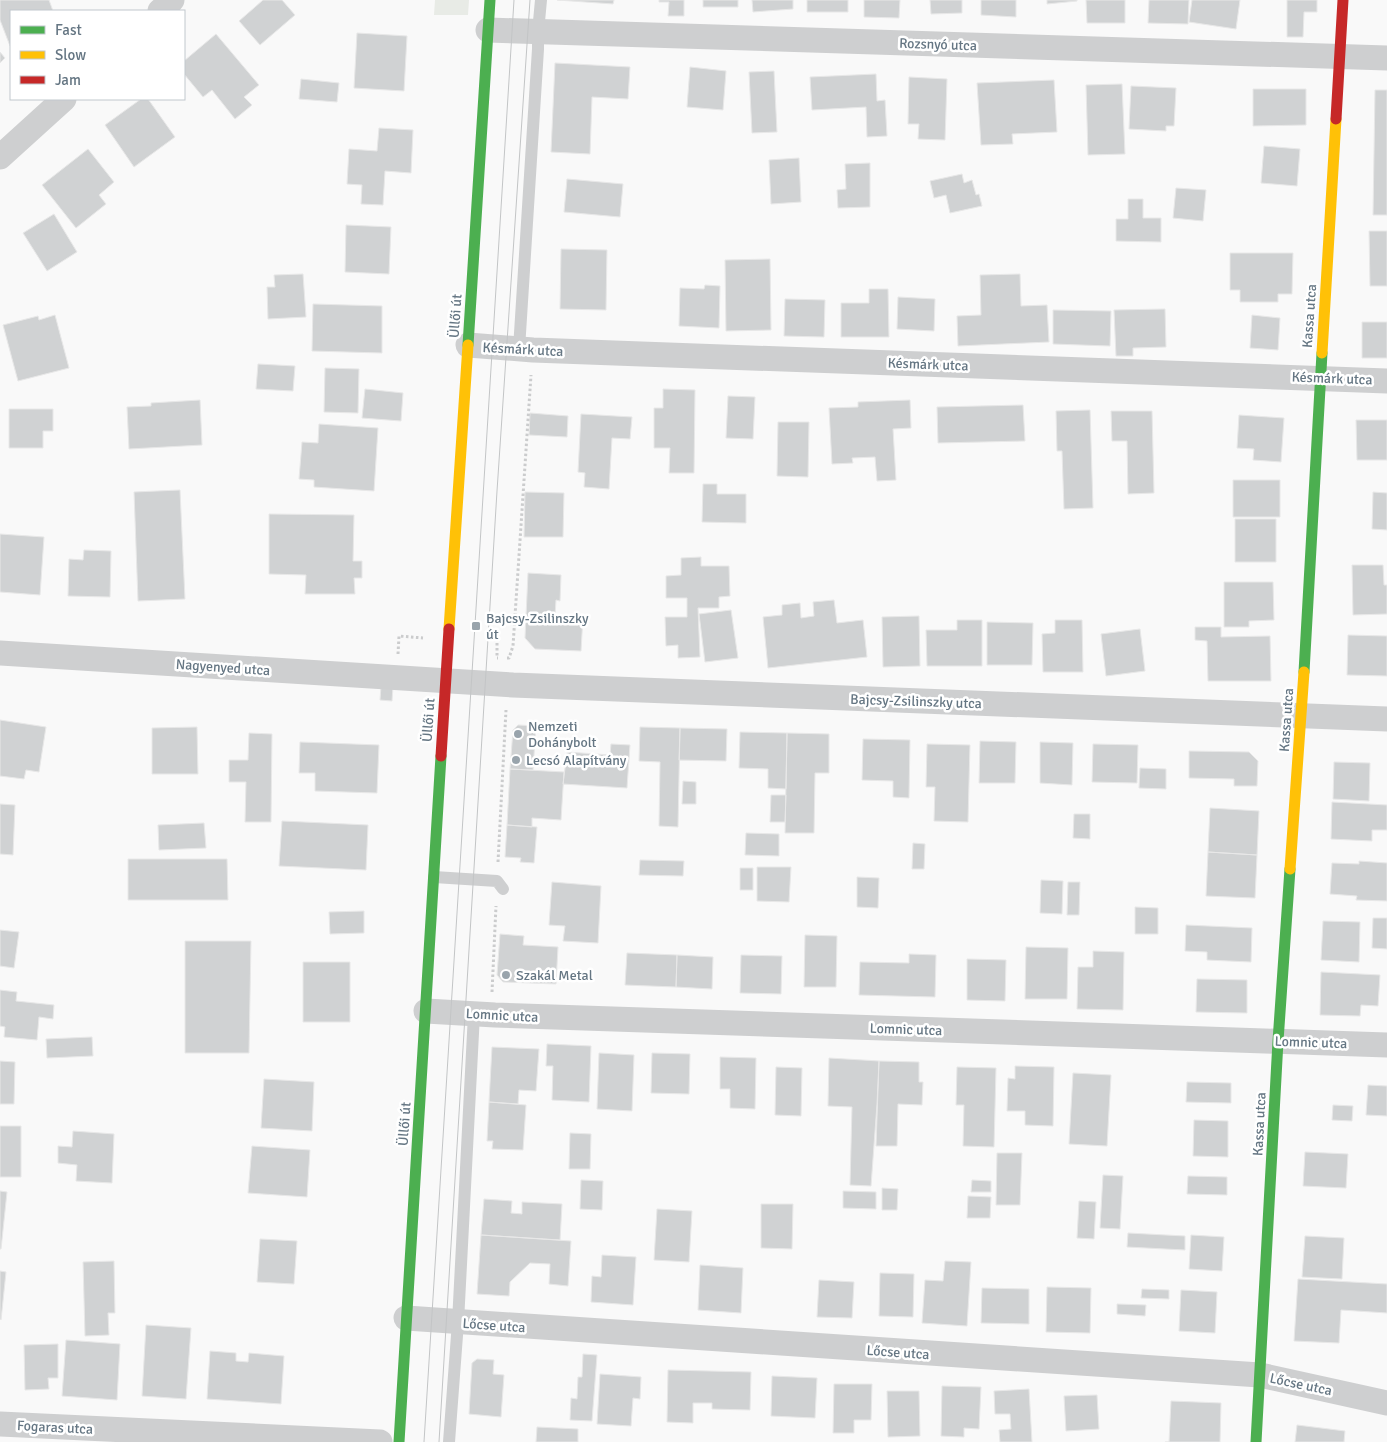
<svg xmlns="http://www.w3.org/2000/svg" width="1387" height="1442" font-family="Signika,sans-serif">
<style>
.green{fill:#e8ebe6}
.building{fill:#d0d2d3;stroke:#e8e8e8}
.lines{fill:none;stroke-linecap:round;stroke-linejoin:round}
.path{stroke:#cbcccd;stroke-width:3;stroke-dasharray:2.5 2.5;stroke-linecap:butt}
.lane{stroke:#cecfd0;stroke-width:12}
.street{stroke:#cecfd0;stroke-width:25}
.fast{stroke:#4caf50;stroke-width:11}
.slow{stroke:#ffc107;stroke-width:11}
.jam{stroke:#c62828;stroke-width:11}
.tram{stroke:#c3c5c6;stroke-width:1}
.poi-dot{fill:#99a4ac;stroke:#fff;stroke-width:2}
.labels{text-anchor:middle;stroke-width:5;stroke-linejoin:round;paint-order:stroke}
.street-label{font-size:14px;fill:#657683;stroke:#fff}
.poi-label{font-size:14px;fill:#657683;stroke:#fff;text-anchor:start}
</style>
<rect width="100%" height="100%" fill="#f9f9f9"/>
<path class="green" d="M435 0H469L468 15H434Z"/>
<path class="building" d="M0 0H49L53 11H11V46H10L0 20Z
M263 0H282L295 15 260 45 239 21Z
M557 0H614L613 4Z
M659 0H684V16H668L669 2H659Z
M703 0H738V7H703Z
M752 0H793V9L753 12Z
M807 0H848V12H807Z
M864 0H900L899 18 864 17Z
M930 0H962V13L931 14Z
M981 0H1016V17L981 15Z
M1047 0H1077V1L1047 4Z
M1086 0H1125V23H1087Z
M1149 0H1189L1188 24 1148 23Z
M1192 0H1240L1236 29 1189 22Z
M1287 0H1317V12H1304L1303 37H1287Z
M357 33 407 36 404 91 354 88Z
M216 34 259 85 244 97 252 105 235 119 212 90 203 97 184 74V61Z
M0 52 5 58 0 63Z
M555 63 630 67 628 99 592 97 590 154 551 152Z
M690 67 726 71 723 110 687 107Z
M774 71 777 132 752 133 749 72Z
M876 74 877 101 885 100 887 136 867 137 866 107 812 110 810 77Z
M909 77 947 79 945 140 918 139 919 124H908Z
M301 79 339 83 337 102 299 99Z
M1054 80 1057 132 1012 134 1013 144 981 145 977 83Z
M1122 84 1125 154 1088 155 1086 85Z
M1131 86 1176 88 1174 126H1166V131L1129 129Z
M1253 89H1306V125L1253 126Z
M1375 90H1387V215H1373Z
M141 99H148L175 137 134 167 105 125Z
M379 128 413 130 411 173 385 171 383 205 361 204 362 185 347 184 349 149 377 151Z
M1264 146 1300 149 1297 186 1261 183Z
M88 149 114 182 99 195 106 204 76 228 42 185Z
M799 158 801 202 771 204 769 160Z
M870 163V207L838 208 837 190 846 189 845 164Z
M962 174 964 183 972 180 976 195 979 194 982 206 950 213 946 195 934 198 930 181Z
M567 179 623 184 620 217 564 212Z
M1176 188 1206 190 1203 221 1173 218Z
M1128 199H1143V218H1161V242L1116 241V219H1128Z
M54 214 77 252 47 271 23 233Z
M346 225 391 227 389 274 345 272Z
M1369 231H1387V286H1370Z
M561 249 607 250 606 310 560 309Z
M1230 253H1293L1292 294H1278V302H1240V290H1230Z
M770 259 771 330 726 331 725 260Z
M303 274 306 317 268 319 267 287H275L274 275Z
M1020 274 1021 306 1047 305 1049 342 958 346 957 316 981 315 980 275Z
M705 285 720 286 719 328 679 326 680 288 704 289Z
M869 289H888L889 337H841V303H869Z
M898 297 935 299 934 331 897 329Z
M785 299 825 300 824 337 784 336Z
M313 304 382 306V353L312 351Z
M1165 309 1166 347 1133 348V356H1116L1114 310Z
M1053 310 1111 311 1110 346 1053 344Z
M55 315 69 368 18 381 3 325 38 316 39 320Z
M1252 315 1280 318 1278 350 1250 348Z
M1362 322H1387V358H1362Z
M258 364 295 366 293 391 256 389Z
M325 368 359 369 358 413 324 412Z
M365 389 403 393 401 421 362 418Z
M663 389 695 390 694 473H669L670 448H654V408H663Z
M728 396 755 397 753 439 726 438Z
M200 400 202 445 129 449 127 407 151 406V403Z
M910 400 911 428 893 429 896 480 877 481 875 457 852 458 853 463 832 464 829 408 858 407V402Z
M1023 405 1025 441 938 443 937 407Z
M9 409H53V431H43V448H9Z
M1090 410 1093 508 1064 509 1062 451H1057L1056 411Z
M1111 411H1152L1154 493 1128 494 1127 441H1112Z
M530 413 568 416 567 437 529 435Z
M581 414 632 417 630 439 612 438 609 489 584 487 585 473 578 472Z
M1239 415 1284 418 1281 462 1253 460 1254 449 1237 448Z
M1356 420H1387V460H1357Z
M778 422H809L808 477 777 476Z
M319 424 378 428 374 491 314 487V480L299 479 302 442 318 443Z
M1233 480H1280V517H1233Z
M703 484H717V494H746V523L702 522Z
M180 490 185 599 138 601 134 492Z
M525 492 564 493 563 537H524Z
M1373 492 1387 493V530L1372 529Z
M269 514 354 515 353 561H362V578H354L355 594H305L306 575 269 574Z
M1235 519H1276V562H1235Z
M0 534 44 537 40 595 0 592Z
M84 550 111 551 110 597 68 596 69 559 83 560Z
M701 557V566H729L730 596 719 597V608H698L700 657 678 658V645L666 646 665 617H687V598H666V576L681 575V558Z
M1352 565H1383L1384 585H1387V614L1353 615Z
M528 573 561 575 560 601 556 600 555 616 583 617 581 651 535 649 525 638Z
M1224 582H1273L1274 620 1249 621V627H1224Z
M834 600 837 623 863 620 867 657 768 668 763 617 782 615V605L800 603 801 618 814 616 813 602Z
M731 610 738 658 705 662 699 614Z
M919 616 920 666 883 667 882 617Z
M957 620H982V666H927L926 630H957Z
M1055 620H1082L1083 672H1043L1042 634 1055 633Z
M987 622 1033 623 1032 665H987Z
M1195 627H1221V637L1270 636 1271 681H1208L1207 641 1195 640Z
M1140 629 1145 671 1106 676 1101 634Z
M1348 635 1387 636V676L1347 675Z
M381 686H393L392 701 380 700Z
M0 720 46 727 39 772 26 770 24 779 0 776Z
M518 725 536 726 533 770 510 769 513 730Z
M197 727 198 774H152V728Z
M640 727 680 728 678 827 659 826 660 762 639 761Z
M680 728 727 729 726 761 679 760Z
M740 732 787 733 786 789 768 788V769L739 768Z
M249 733 272 734 271 822H245L246 782H229V760H248Z
M787 733 829 734V773H815L814 833H785Z
M863 739 910 740 909 798 893 797V781L862 780Z
M980 741 1016 742 1015 783H979Z
M300 742 379 745 377 793 315 791V773H299Z
M1040 742 1073 743 1072 785 1040 783Z
M611 744 630 745 627 788 563 784 567 752 610 755Z
M927 744 970 745 968 822 934 821 935 787H926Z
M1093 744 1138 745 1137 783 1092 782Z
M1189 751 1249 752 1258 761 1257 786H1234V779L1189 778Z
M1334 762 1370 763 1369 801 1333 799Z
M1140 768 1166 769V789L1139 788Z
M510 769 564 772 561 820 532 818V827L507 825Z
M683 781 696 782V804H682Z
M771 795H786L785 822H770Z
M1332 802 1387 805V830H1372V841L1331 839Z
M0 804 15 805 13 855 0 854Z
M1210 808 1259 811 1257 855 1208 852Z
M1074 814H1090V839L1073 838Z
M282 821 368 825 366 870 279 866Z
M204 823 206 848 159 850 158 825Z
M507 825 537 827 534 863 520 862 521 858 505 857Z
M746 833 779 834V856L745 855Z
M913 843 925 844 924 869H912Z
M1208 852 1257 855 1255 898 1206 896Z
M128 859H227L228 900H128Z
M640 860 684 861 683 876 639 875Z
M1359 861 1387 863V901L1356 900 1357 896 1330 894 1332 863 1359 864Z
M757 867H791L789 902 757 901Z
M740 868H753V890H740Z
M857 877 879 878 878 908 857 907Z
M1041 880 1063 881 1062 914 1040 913Z
M552 882 601 886 598 943 563 941 565 926 549 925Z
M1068 882H1080L1079 915H1067Z
M1135 907 1158 908V934H1135Z
M364 911V933L330 934 329 912Z
M1373 918H1387V949L1372 948Z
M1323 921 1360 922 1359 962 1321 960Z
M1186 925 1252 928 1251 962 1207 960V952L1185 951Z
M0 930 19 932 14 968 0 966Z
M500 934 524 936 523 945 558 947 556 984 503 982 497 975Z
M805 935 837 936 836 987H804Z
M185 941H251L249 1053H185Z
M1026 947 1068 948 1067 999H1025Z
M1093 951 1124 952 1123 1010 1077 1009 1078 967H1093Z
M627 953 677 955 676 987 625 985Z
M909 954 936 955 935 997 859 995 860 962 909 963Z
M677 955 713 957 712 989 676 987Z
M741 955 782 956 781 994 740 993Z
M967 959 1006 960 1005 1001 967 1000Z
M303 962H350V1022H303Z
M1321 972 1380 975 1378 1006 1361 1005 1360 1016 1320 1015Z
M1197 979 1247 980V1013L1196 1012Z
M0 990 17 992 16 1001 54 1005 53 1019 39 1017 37 1040 4 1037 5 1027 0 1026Z
M92 1037 93 1056 47 1058 46 1039Z
M547 1044 591 1046 589 1102 552 1100 553 1066H546Z
M492 1047 539 1049 536 1091 519 1090 518 1104 489 1102Z
M599 1053 634 1055 632 1111 597 1109Z
M652 1053 690 1054 689 1094 651 1093Z
M720 1057 756 1058 755 1109 730 1108V1089H720Z
M829 1058 879 1061 877 1104 871 1186 850 1185 852 1107 828 1106Z
M0 1061 15 1062 14 1104H0Z
M879 1061 919 1062V1082H923L922 1105 898 1104 897 1146H876Z
M1015 1066 1054 1067 1053 1126 1025 1125V1111H1007L1008 1078 1015 1079Z
M776 1067 802 1068 801 1116 775 1115Z
M957 1067 996 1068 994 1147 963 1146 964 1105H956Z
M1073 1073 1111 1075 1107 1146 1069 1144Z
M264 1079 314 1082 312 1131 261 1128Z
M1187 1082 1231 1083V1103L1186 1102Z
M1368 1085 1387 1086V1116L1366 1115Z
M489 1102 526 1105 523 1150 492 1149 493 1141H487Z
M1333 1105 1353 1106 1352 1121 1332 1120Z
M1194 1120 1228 1121V1157L1193 1156Z
M0 1126H21V1177H0Z
M73 1131 114 1134 112 1183 76 1181 77 1165 58 1163V1146L72 1147Z
M570 1133 591 1134 590 1169H569Z
M252 1146 310 1150 307 1197 248 1193Z
M1305 1152 1348 1154 1346 1188 1303 1186Z
M997 1153H1022L1020 1205H996Z
M1103 1175 1123 1176 1120 1229 1100 1228Z
M1188 1176 1227 1177V1195L1187 1194Z
M581 1180 603 1181 602 1210 580 1209Z
M972 1180 991 1181V1192H971Z
M882 1188 898 1189 897 1210H882Z
M0 1191 7 1192 1 1249H0Z
M843 1191 876 1192V1209L843 1208Z
M968 1196 991 1197 990 1218H967Z
M484 1199 512 1201 511 1213 522 1214V1202L562 1204 560 1240 481 1235Z
M1079 1201 1096 1202 1094 1239 1077 1238Z
M761 1204H793L792 1249 761 1248Z
M657 1209 692 1211 689 1262 654 1260Z
M1128 1233 1185 1236V1250L1127 1247Z
M481 1235 571 1241 568 1286 549 1284 550 1264 530 1263 510 1282 509 1296 477 1294Z
M1191 1235 1224 1237 1222 1271 1189 1269Z
M1305 1236 1344 1238 1342 1279 1302 1277Z
M260 1239 297 1241 294 1284 257 1282Z
M602 1255 636 1257 633 1305 591 1302 592 1276 601 1277Z
M114 1261 115 1313H108L109 1335 85 1336 83 1262Z
M945 1261 971 1262 967 1326 922 1323 925 1280 943 1281Z
M700 1265 743 1268 741 1313 698 1310Z
M0 1271 6 1272 1 1320 0 1319Z
M880 1273 914 1274 913 1317 879 1316Z
M1298 1279 1387 1284V1313L1341 1310 1339 1343 1294 1341Z
M819 1280 854 1282 852 1318 817 1317Z
M1047 1287 1091 1288 1090 1333 1046 1332Z
M982 1288 1029 1289V1324L981 1323Z
M1142 1289 1169 1290V1299L1141 1298Z
M1181 1290 1217 1292 1215 1333 1179 1331Z
M1117 1304 1146 1305 1145 1316 1117 1314Z
M146 1325 191 1328 186 1399 142 1396Z
M66 1340 120 1344 117 1400 62 1396Z
M58 1344V1378H48L49 1389 25 1390 24 1345Z
M210 1351 236 1353V1361L248 1362 249 1353 284 1356 281 1404 207 1399Z
M583 1354 597 1355 592 1421 570 1420 571 1398 577 1399 578 1377H582Z
M477 1359 494 1360 493 1374 504 1375 501 1417 469 1414 472 1363Z
M668 1370 751 1372 750 1410 712 1409V1403H693V1423L667 1422Z
M600 1374 641 1377 640 1399 633 1398 631 1426 597 1424Z
M772 1376 817 1378 815 1418 771 1416Z
M834 1384H872L871 1420H854V1433H833Z
M942 1386 981 1387 979 1429 964 1428V1437L941 1436Z
M1029 1389 1032 1442H1000L999 1430 1011 1429 1010 1414H995L994 1391Z
M887 1391H919L920 1436 888 1437Z
M1097 1395 1099 1429 1066 1431 1064 1396Z
M1171 1401 1221 1403 1220 1442H1165H1169Z
M1297 1425 1345 1431 1344 1442H1295Z
M537 1427 578 1429V1442H536Z"/>
<g class="lines">
<path class="path" d="M497 643V658H498
M398 654 399 636 423 638
M507 658H509L513 646 531 375
M498 862 506 710
M492 992 496 906"/>
<path class="lane" d="M519 349 538 49V32L541 0
M434 877 497 881 503 889
M449 1442 458 1322 474 1014"/>
<path class="street" d="M160 11 172 0
M488 30 1387 58
M0 157 64 99
M468 345 533 350 1387 381
M0 653 513 685 1387 719
M426 1011 495 1015 1387 1045
M406 1318 1260 1375 1387 1403
M0 1424 380 1442"/>
<path class="fast" d="M468 345 490 0
M1304 672 1322 353
M399 1442 441 756
M1256 1442 1278 1041 1290 869"/>
<path class="slow" d="M1322 353 1336 119
M449 629 468 345
M1290 869 1304 672"/>
<path class="jam" d="M1336 119 1343 0
M441 756 449 629"/>
<path class="tram" d="M424 1442 514 0
M439 1442 497 491 530 0"/>
</g>
<g class="poi-dot">
<rect x="471" y="621" width="10" height="10" rx="2.5"/>
<circle cx="518" cy="734" r="5"/>
<circle cx="516" cy="760" r="5"/>
<circle cx="506" cy="975" r="5"/>
</g>
<g class="labels">
<g class="street-label">
<text transform="translate(938 44) rotate(2)" y="5">Rozsnyó utca</text>
<text transform="translate(455 316) rotate(-86)" y="5">Üllői út</text>
<text transform="translate(1309 316) rotate(-86)" y="5">Kassa utca</text>
<text transform="translate(523 349) rotate(3)" y="5">Késmárk utca</text>
<text transform="translate(928 364) rotate(2)" y="5">Késmárk utca</text>
<text transform="translate(1332 378) rotate(2)" y="5">Késmárk utca</text>
<text transform="translate(223 667) rotate(4)" y="5">Nagyenyed utca</text>
<text transform="translate(916 701) rotate(2)" y="5">Bajcsy-Zsilinszky utca</text>
<text transform="translate(428 720) rotate(-86)" y="5">Üllői út</text>
<text transform="translate(1286 720) rotate(-86)" y="5">Kassa utca</text>
<text transform="translate(502 1015) rotate(3)" y="5">Lomnic utca</text>
<text transform="translate(906 1029) rotate(2)" y="5">Lomnic utca</text>
<text transform="translate(1311 1042) rotate(2)" y="5">Lomnic utca</text>
<text transform="translate(404 1124) rotate(-86)" y="5">Üllői út</text>
<text transform="translate(1259 1124) rotate(-87)" y="5">Kassa utca</text>
<text transform="translate(494 1325) rotate(4)" y="5">Lőcse utca</text>
<text transform="translate(898 1352) rotate(4)" y="5">Lőcse utca</text>
<text transform="translate(1301 1384) rotate(12)" y="5">Lőcse utca</text>
<text transform="translate(55 1427) rotate(3)" y="5">Fogaras utca</text>
</g>
<g class="poi-label">
<text x="486" y="623">Bajcsy-Zsilinszky<tspan x="486" dy="16">út</tspan></text>
<text x="528" y="731">Nemzeti<tspan x="528" dy="16">Dohánybolt</tspan></text>
<text x="526" y="765">Lecsó Alapítvány</text>
<text x="516" y="980">Szakál Metal</text>
</g>
</g>
<rect x="10" y="10" width="175" height="90" fill="#ffffff" stroke="#c1c8cd"/>
<rect x="20" y="26" width="25" height="8" fill="#4caf50" stroke="#c1c8cd"/>
<text x="55" y="35" font-size="15" fill="#657683">Fast</text>
<rect x="20" y="51" width="25" height="8" fill="#ffc107" stroke="#c1c8cd"/>
<text x="55" y="60" font-size="15" fill="#657683">Slow</text>
<rect x="20" y="76" width="25" height="8" fill="#c62828" stroke="#c1c8cd"/>
<text x="55" y="85" font-size="15" fill="#657683">Jam</text>
</svg>
